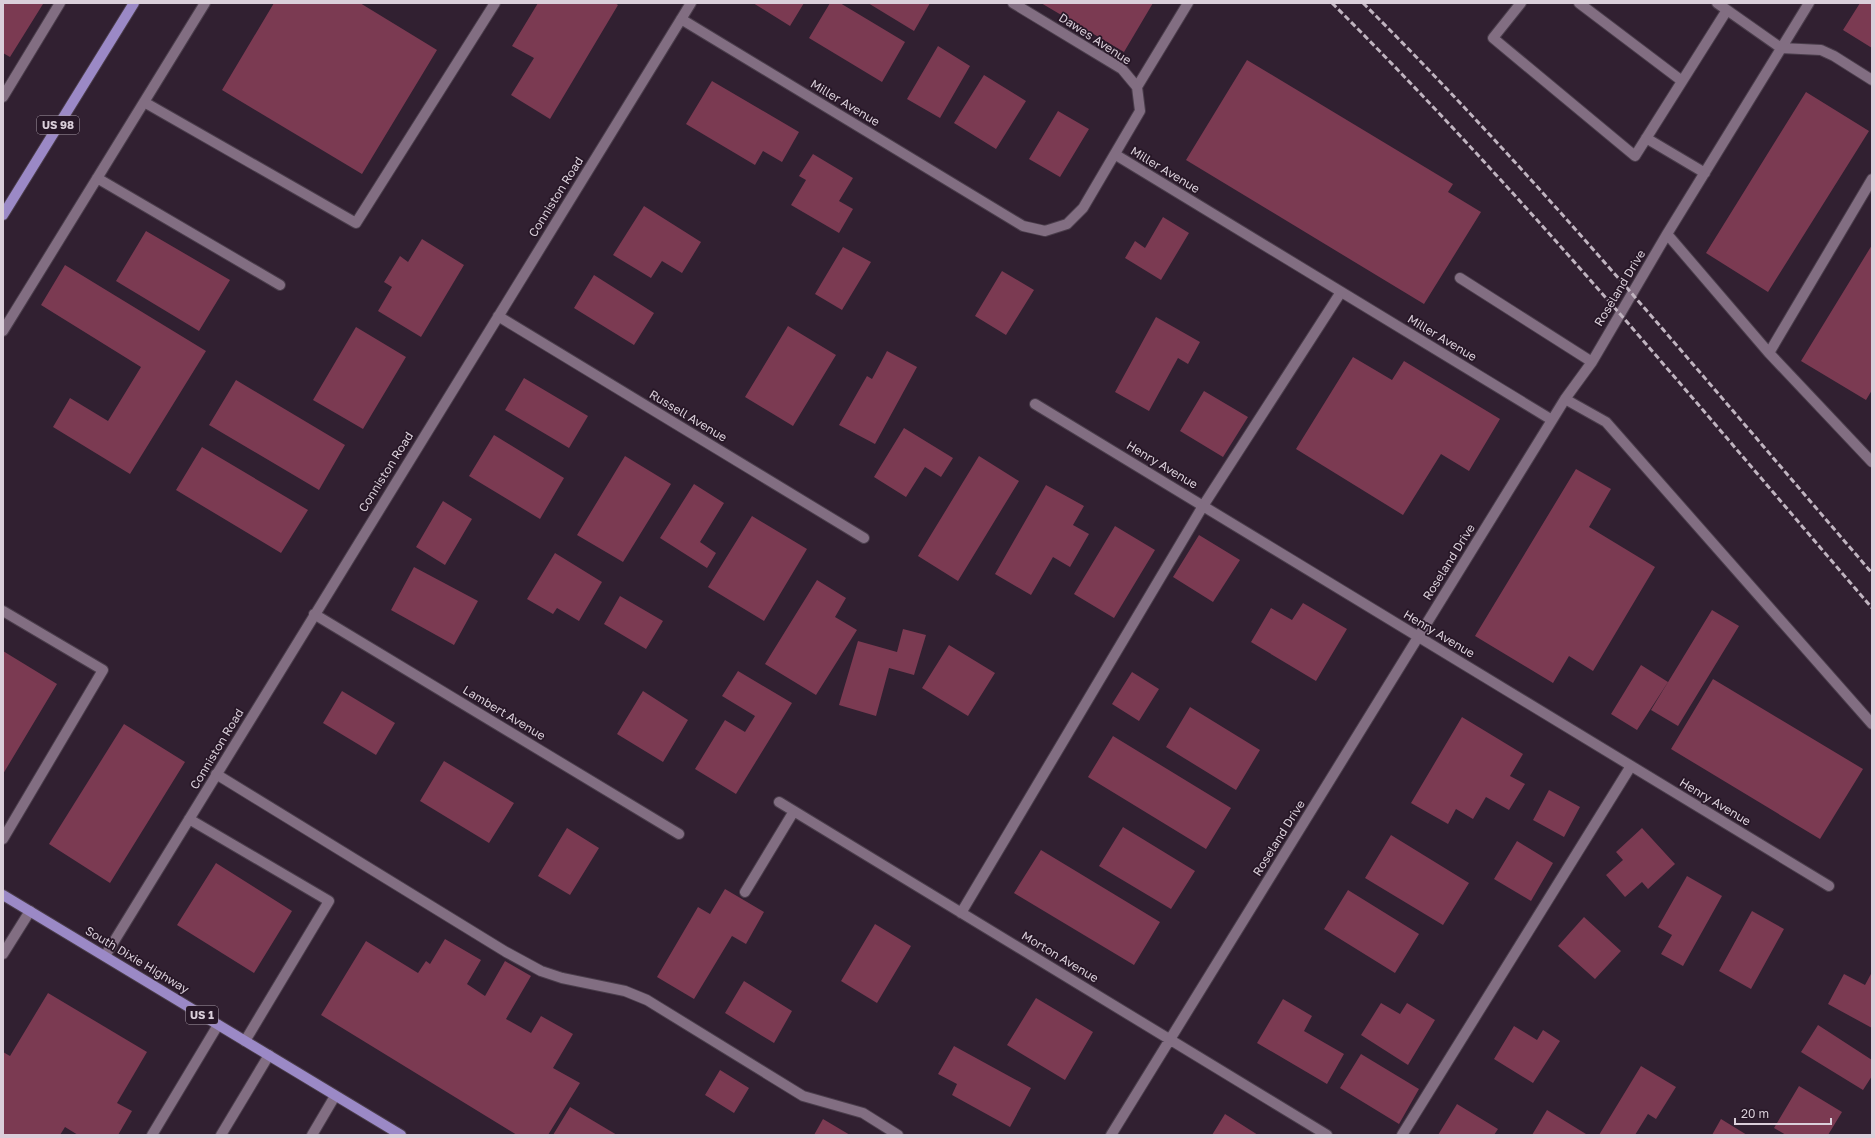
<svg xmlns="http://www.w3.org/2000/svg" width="1875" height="1138" font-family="'Golos Text',sans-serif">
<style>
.building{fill:#7b3a52}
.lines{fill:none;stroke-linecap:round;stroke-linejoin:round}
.minor-casing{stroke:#4a3d4b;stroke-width:12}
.major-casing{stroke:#4a3d4b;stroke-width:12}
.minor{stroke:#826e82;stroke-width:10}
.major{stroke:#9b89c6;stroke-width:10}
.rail{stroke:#c0b4c0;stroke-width:3;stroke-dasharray:6 3;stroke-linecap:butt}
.labels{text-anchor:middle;stroke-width:3.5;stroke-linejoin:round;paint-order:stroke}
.shield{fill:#271727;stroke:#a498a4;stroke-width:1}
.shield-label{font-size:11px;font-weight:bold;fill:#dacfda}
.street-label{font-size:12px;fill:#dacfda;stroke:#271727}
</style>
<rect width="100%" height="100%" fill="#312031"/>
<path class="building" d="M3 3 43 4 10 57 3 53Z
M274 3H360L437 50 362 174 222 90Z
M538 3H615L618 5 550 119 511 95 534 58 512 46Z
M753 3H804L790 26Z
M830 3H840L905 42 882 82 809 38Z
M868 3H930L914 31Z
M1041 3H1153L1124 52Z
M1860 3H1872V48L1843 30Z
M938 46 970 66 940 118 907 99Z
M1247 60 1453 184 1448 192 1481 212 1424 304 1186 160Z
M984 75 1026 101 996 149 954 123Z
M712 81 799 132 782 162 763 151 755 165 686 124Z
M1806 92 1869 131 1768 292 1706 253Z
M1058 111 1089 129 1060 177 1029 159Z
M813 154 853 178 839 201 853 209 839 233 791 205 806 180 799 176Z
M644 206 701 242 682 273 662 261 651 278 613 255Z
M1163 217 1189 233 1161 280 1125 258 1135 241 1145 248Z
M146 231 230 280 199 331 116 281Z
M422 239 464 265 421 337 378 311 392 287 384 282 400 256 408 262Z
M1872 245V390L1866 400 1801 361Z
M843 247 871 262 842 310 815 294Z
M65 265 206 351 130 474 53 427 70 398 108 421 141 367 41 305Z
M1002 271 1034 290 1006 335 975 316Z
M594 275 654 313 634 345 574 308Z
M1156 317 1200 342 1188 364 1178 358 1149 411 1115 392Z
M788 326 836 355 793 426 745 397Z
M356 327 406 357 363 429 313 400Z
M887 351 917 367 875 444 839 425 867 376 872 379Z
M1353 357 1392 380 1404 361 1500 419 1469 471 1441 454 1403 515 1296 449Z
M524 378 588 416 569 448 505 410Z
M236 380 345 445 319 490 209 425Z
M1204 391 1248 417 1223 457 1180 431Z
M904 428 953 458 941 477 925 467 906 497 874 477Z
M494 435 564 478 540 519 469 476Z
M202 447 308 510 281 553 176 490Z
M625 456 671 484 623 562 577 535Z
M979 456 1019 481 958 581 918 556Z
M1576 469 1611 489 1589 527 1655 567 1593 671 1569 656 1553 683 1475 636Z
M694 484 724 503 700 542 716 553 707 568 660 538Z
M1046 485 1084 506 1073 525 1089 534 1070 567 1053 557 1031 595 995 574Z
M443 501 472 519 445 565 416 547Z
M752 516 807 549 764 621 708 587Z
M1115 526 1155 550 1114 618 1074 594Z
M1199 535 1240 560 1213 602 1173 577Z
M555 553 602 582 579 621 557 608 553 614 527 599Z
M414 567 478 601 454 645 391 610Z
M817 580 846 598 835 617 857 630 816 695 765 664Z
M620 596 663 621 646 649 604 624Z
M1303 603 1347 629 1316 681 1251 642 1271 608 1292 620Z
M1712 610 1739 626 1678 726 1651 710Z
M903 629 926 635 914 675 889 668 876 716 839 705 858 641 897 652Z
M949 645 995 673 968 716 922 688Z
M3 651 57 684 3 774Z
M1641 665 1668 682 1637 730 1611 714Z
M738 671 792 703 736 794 695 769 725 720 745 732 755 716 722 696Z
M1132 672 1159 689 1139 721 1112 704Z
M1713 679 1863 769 1820 839 1671 749Z
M342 691 395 723 376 755 323 723Z
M643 691 688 720 663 762 617 734Z
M1190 707 1260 750 1236 790 1166 747Z
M1462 717 1523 754 1510 776 1525 784 1509 810 1486 797 1473 819 1456 809 1448 824 1411 803Z
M124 724 185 762 110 883 49 844Z
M1113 736 1231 808 1206 849 1088 777Z
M444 761 514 803 489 843 420 801Z
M1549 790 1580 807 1564 837 1533 820Z
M1123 827 1195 871 1171 909 1099 866Z
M567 828 599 848 570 895 538 876Z
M1642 828 1675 864 1648 889 1642 882 1625 897 1606 875 1623 860 1616 852Z
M1391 835 1469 883 1443 925 1365 878Z
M1517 841 1553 863 1531 901 1494 879Z
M1041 850 1160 922 1134 965 1014 893Z
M216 863 292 911 254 973 177 925Z
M1687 876 1722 896 1683 966 1661 954 1672 935 1658 927Z
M725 889 764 912 746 944 732 936 694 999 657 977 698 907 710 914Z
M1348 890 1419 934 1395 973 1324 929Z
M1752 911 1784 929 1751 989 1719 971Z
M1584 917 1621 951 1595 979 1558 946Z
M875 924 911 946 877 1003 841 981Z
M445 939 481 960 467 984 485 996 505 961 531 976 506 1019 531 1033 541 1016 573 1034 553 1068 580 1083 548 1135H517L321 1015 366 941 418 973 426 961 430 964Z
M1872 972V1028L1828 1004 1844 974 1865 985Z
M744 981 792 1011 774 1043 725 1013Z
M48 993 147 1052 117 1103 132 1111 118 1135H78L65 1127 60 1135H3V1052L10 1056Z
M1036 998 1093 1032 1065 1080 1007 1045Z
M1283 999 1312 1016 1304 1031 1344 1054 1327 1084 1257 1043Z
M1381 1003 1400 1014 1407 1003 1435 1020 1408 1065 1361 1035Z
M1818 1025 1872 1060V1076L1863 1090 1801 1052Z
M1514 1026 1537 1040 1543 1030 1560 1041 1533 1083 1494 1059Z
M954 1046 1031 1088 1010 1127 952 1095 957 1084 938 1074Z
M1361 1054 1419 1089 1399 1124 1340 1088Z
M1641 1066 1676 1087 1656 1119 1648 1114 1635 1135H1599Z
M720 1070 749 1088 734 1113 705 1095Z
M1799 1086 1842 1112 1828 1135H1786L1774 1128Z
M1457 1104 1498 1129 1494 1135H1438Z
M570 1107 617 1135H553Z
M1547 1110 1586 1134 1585 1135H1532Z
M1225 1114 1258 1135H1212Z
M823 1119 850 1135H814Z
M1721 1119 1747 1135H1712Z"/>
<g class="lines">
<defs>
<path id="minor" d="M1521 3 1493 38 1635 156 1727 10
M1579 3 1682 81
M1717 3 1781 48 1821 50 1834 56 1872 80
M681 19 1023 226 1045 231 1067 224 1083 208 1140 111 1137 87 1122 69 1013 3
M1137 87 1188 3
M3 97 60 3
M144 102 356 223 495 3
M1646 138 1705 173
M1116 155 1552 420
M97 178 280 285
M1667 234 1769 353 1872 462
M1460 278 1592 362
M498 316 864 538
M3 331 205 3
M1769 353 1872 179
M1565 399 1606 422 1872 724
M1035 404 1829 886
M3 611 103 670 3 839
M314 614 679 834
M216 774 506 952 541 971 562 978 625 991 647 1000 803 1096 863 1113 898 1135
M779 802 1327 1135
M189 819 329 901 245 1041
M745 892 794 811
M961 913 1203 506 1341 292
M3 954 30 911
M105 956 691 3
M152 1135 218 1025
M221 1135 269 1055
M312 1135 335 1096
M1111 1135 1565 399 1592 362 1667 234 1809 3
M1402 1135 1631 766"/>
<path id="major" d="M3 215 134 3
M3 895 401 1135"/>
</defs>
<use href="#minor" class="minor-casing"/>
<use href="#major" class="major-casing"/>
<use href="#minor" class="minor"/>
<use href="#major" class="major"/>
<path class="rail" d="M1332 3C1524 194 1696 403 1872 608
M1363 3C1543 182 1706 381 1872 573"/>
</g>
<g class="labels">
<g class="shield">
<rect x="37" y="116" width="42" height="18" rx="3"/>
<rect x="186" y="1006" width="32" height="18" rx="3"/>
</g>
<g class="shield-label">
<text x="58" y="129">US 98</text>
<text x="202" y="1019">US 1</text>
</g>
<g class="street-label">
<text transform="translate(1095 39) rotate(33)" y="4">Dawes Avenue</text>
<text transform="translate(845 103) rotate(31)" y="4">Miller Avenue</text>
<text transform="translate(1165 170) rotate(31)" y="4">Miller Avenue</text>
<text transform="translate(556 197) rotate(-58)" y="4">Conniston Road</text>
<text transform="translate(1620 288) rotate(-59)" y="4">Roseland Drive</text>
<text transform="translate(1442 338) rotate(31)" y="4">Miller Avenue</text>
<text transform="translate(688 416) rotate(31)" y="4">Russell Avenue</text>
<text transform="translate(1162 465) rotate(31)" y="4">Henry Avenue</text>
<text transform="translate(386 472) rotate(-58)" y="4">Conniston Road</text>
<text transform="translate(1449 562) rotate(-58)" y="4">Roseland Drive</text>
<text transform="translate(1439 634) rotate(31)" y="4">Henry Avenue</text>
<text transform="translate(504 713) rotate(31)" y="4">Lambert Avenue</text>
<text transform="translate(217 749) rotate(-59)" y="4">Conniston Road</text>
<text transform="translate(1715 802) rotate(31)" y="4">Henry Avenue</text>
<text transform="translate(1279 838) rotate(-58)" y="4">Roseland Drive</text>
<text transform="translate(1060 957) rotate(31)" y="4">Morton Avenue</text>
<text transform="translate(137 960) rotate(31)" y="4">South Dixie Highway</text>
</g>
</g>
<rect width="1875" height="1138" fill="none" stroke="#dacfda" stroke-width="8"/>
<path d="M1735 1118v6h96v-6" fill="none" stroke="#dacfda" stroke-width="2"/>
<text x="1741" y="1118" font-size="12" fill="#dacfda" stroke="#271727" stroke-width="3" paint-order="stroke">20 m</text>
</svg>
